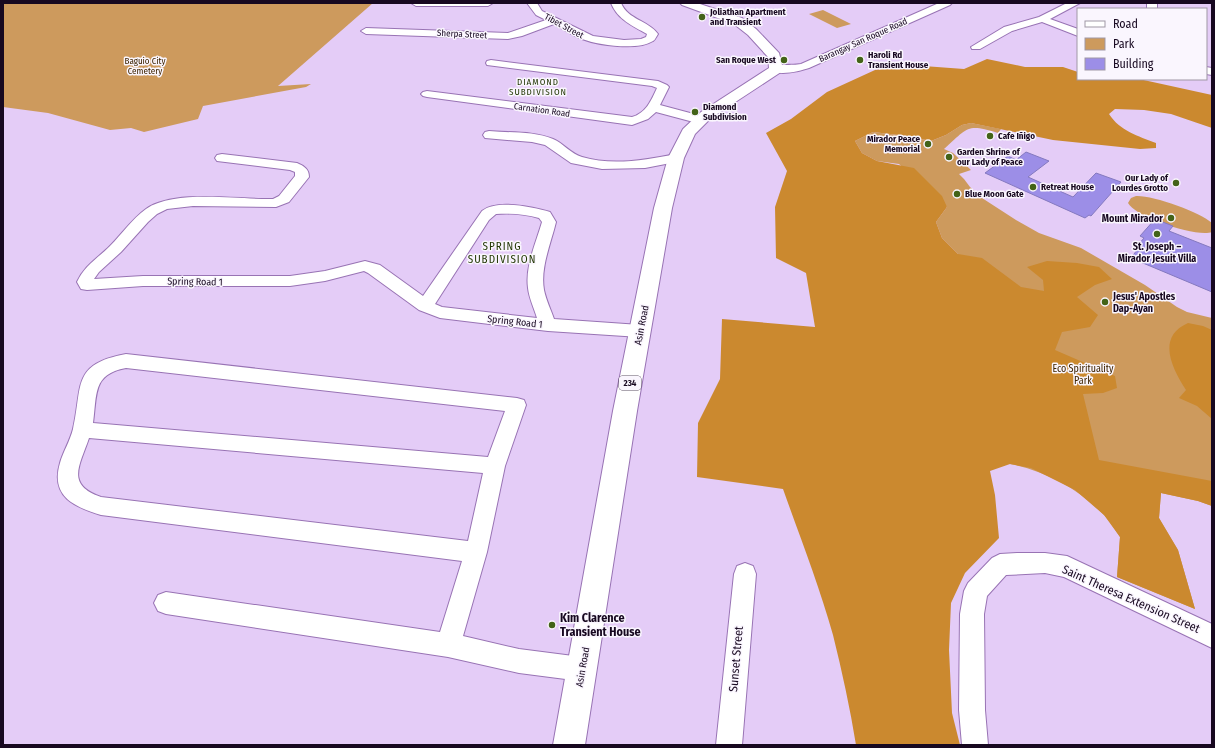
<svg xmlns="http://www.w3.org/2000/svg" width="1215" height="748" font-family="'Fira Sans Condensed',sans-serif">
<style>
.green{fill:#cd9a5d}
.forest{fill:#cb892f}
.building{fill:#9c8ee7;stroke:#8479bf}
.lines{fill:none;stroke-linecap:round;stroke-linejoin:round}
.street-casing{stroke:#9873b4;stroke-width:2}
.primary-casing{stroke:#9873b4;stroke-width:2}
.street{fill:#fff;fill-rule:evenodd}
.primary{fill:#fff;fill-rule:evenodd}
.poi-dot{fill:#436318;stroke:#faf6fe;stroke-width:1.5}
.labels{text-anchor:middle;stroke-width:3;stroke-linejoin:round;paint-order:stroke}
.far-poi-label{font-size:9px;font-weight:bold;fill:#170820;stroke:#faf6fe;text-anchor:start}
.far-street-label{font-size:9px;fill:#170820;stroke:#faf6fe}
.far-park-label{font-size:9px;fill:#3d2300;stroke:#faf6fe}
.far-neighbourhood-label{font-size:9px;letter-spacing:1px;fill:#1f3400;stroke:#faf6fe}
.shield{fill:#faf6fe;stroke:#5b4f63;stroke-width:1}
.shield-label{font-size:9px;font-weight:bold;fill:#170820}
.poi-label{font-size:10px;font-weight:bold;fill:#170820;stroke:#faf6fe;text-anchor:end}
.street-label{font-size:10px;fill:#170820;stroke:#faf6fe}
.park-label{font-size:10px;fill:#3d2300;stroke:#faf6fe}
.neighbourhood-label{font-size:11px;letter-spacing:1px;fill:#1f3400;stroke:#faf6fe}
.near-street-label{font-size:12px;fill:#170820;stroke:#faf6fe}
.near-poi-label{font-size:12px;font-weight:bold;fill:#170820;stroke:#faf6fe;text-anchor:start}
</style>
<rect width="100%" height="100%" fill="#e4ccf7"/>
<path class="green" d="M3 3H373L278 86 311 84 306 87 203 106 198 119 144 132 131 128 110 130 48 113 3 107Z
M823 10 851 24 837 28 809 14Z
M971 123 1001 129 998 133C966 123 968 128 944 149L953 153 971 170 959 174 964 179 970 187 982 198 1016 220 1039 233 1081 248 1145 285 1177 307 1187 312 1212 318V506L1198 501 1161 493 1159 518 1178 550 1195 609 1117 577 1120 537C1115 530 1110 521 1104 515 1079 489 1045 471 1010 464L958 254 942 238 936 222 947 207 899 164 877 161 862 153 855 141 873 132 907 136 931 141 946 135 962 125Z
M1136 196C1152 195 1200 212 1212 223V232C1197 238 1135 217 1128 203L1131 198Z"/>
<path class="forest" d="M987 59 1025 67H1063L1078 72V79H1139L1212 95V128L1171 114 1144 110 1115 109 1109 114C1120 131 1138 136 1156 143V148L1140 149 1053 140 971 123 962 125 946 135 931 141 907 136 873 132 855 141 862 153 877 161 914 168 942 196 947 207 936 222 942 238 958 254 982 258 1021 287 1044 291 1043 280 1027 267 1047 261 1077 263 1099 267 1112 279 1095 285 1077 297 1098 315 1090 327 1062 332 1055 350 1115 376 1117 388 1103 393 1083 394 1099 460 1212 481V506L1198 501 1161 493 1159 518 1178 550 1195 609 1117 577 1120 537 1104 515 1075 490 1031 468 1010 464 990 471 995 495 999 538 965 573 951 603 949 650 952 713 960 745H856C850 708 842 671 833 635 819 585 800 537 783 489L697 477 698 423 720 379 722 319 815 327 806 273 776 258 775 207 787 171 766 133 791 119 827 92 875 70 910 65 964 69Z
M1188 323 1203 326 1212 330V419L1197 406 1179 398 1186 390C1172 368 1156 337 1188 323Z"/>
<path class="building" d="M1026 152 1049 161 1028 177 1073 197 1096 173 1121 182 1091 216 1089 215 1085 218 985 173 1008 156 1016 160Z
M1155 219 1173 226 1169 231 1212 248V292L1131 258 1140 246 1138 245 1144 238 1140 236Z"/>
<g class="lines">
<defs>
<path id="street" d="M411 3H493L488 6H416Z
M527 3H537L542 11 593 36 624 40 641 39 646 37 647 34C633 26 618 20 611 3H621C628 20 648 20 658 34 656 37 655 40 653 41 637 51 598 45 582 39 572 35 563 29 554 24L522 36 508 39 366 34 361 31 366 28 508 33 546 20 536 15Z
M939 3H952L950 5 809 68C800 71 777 77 771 69 776 63 792 66 801 64Z
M1067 3H1080L1050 19 1078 29V36L1042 22 1012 31 980 49H972L971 47 1004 27 1039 17Z
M1147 3H1157V9H1147Z
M491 60 658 81 667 85 669 87 660 105 705 117 707 120 705 123 701 124 656 112 648 119 632 125 427 97 423 96 421 94 423 92 427 91 632 117C646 113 651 101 657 88L652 86 487 65 486 63 487 61Z
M1206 67 1212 68V75L1206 74Z
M489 131C510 133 534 131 553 139 563 143 571 154 582 157 612 166 646 160 676 154L681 155 683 158 681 161 645 168 602 169 571 163 545 145 532 142 485 138 483 135 485 132Z
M222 154 297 163C304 166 309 169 309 177L289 202 276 207 193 206 167 209 157 214 148 222 121 252 99 272 94 279 143 276H290L325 271 365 261 380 265 423 296 482 211C496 199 534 207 550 212L556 222C551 243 540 268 544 290 546 300 551 310 554 319L640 325 646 327 649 331 646 335 640 337 548 331 440 318 419 310 368 273 364 271 325 281 290 286H143L87 290 81 289 77 282C84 266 98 258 110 246 122 234 132 219 146 209 175 189 239 200 273 199L279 196 295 176V172L290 170 217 161 215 158 217 155ZM496 214C510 213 526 214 539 218L542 222C536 243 525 266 528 288 529 298 534 308 537 318L442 307 435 304 489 220Z
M126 354 517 398 524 400 526 405 505 466 487 552 463 636 519 649 581 657 590 660 593 669 590 678 581 681 519 673 448 657 166 614 158 611 154 603 158 595 166 592 440 632 462 561 101 515C75 507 50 497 60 463 63 452 70 441 73 429 83 386 71 364 126 354ZM126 368 505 411 488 457 93 423C97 395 92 374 126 368ZM89 438 483 473 468 541 101 497C65 485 80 465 89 438Z
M1017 553H1045L1067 556 1212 624V648L1064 577 1045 573 1006 575 987 596 984 614 985 710 988 745H962L959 710 960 614 964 591 968 583 992 558 1000 554Z
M745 563 753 566 756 574 742 745H716L734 574 737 566Z"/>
<path id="primary" d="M680 3H697L742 18 756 29 779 53 783 69 781 72 711 118 695 134 684 158 672 208 637 411 585 745H553L613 411 654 208 668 158 683 129 701 112 769 68 768 57 748 35 734 24 682 5Z"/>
</defs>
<use href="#street" class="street-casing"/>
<use href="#primary" class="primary-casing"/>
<use href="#street" class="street"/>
<use href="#primary" class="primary"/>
</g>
<g class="poi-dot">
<circle cx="702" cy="17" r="4"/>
<circle cx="784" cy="60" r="4"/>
<circle cx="860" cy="60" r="4"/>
<circle cx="695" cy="112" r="4"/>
<circle cx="990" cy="136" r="4"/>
<circle cx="928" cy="144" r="4"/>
<circle cx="949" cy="157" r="4"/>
<circle cx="1176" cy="183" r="4"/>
<circle cx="1033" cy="187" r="4"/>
<circle cx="957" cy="194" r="4"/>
<circle cx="1171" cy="218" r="4"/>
<circle cx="1157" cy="234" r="4"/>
<circle cx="1105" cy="302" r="4"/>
<circle cx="552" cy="625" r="4"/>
</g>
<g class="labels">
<g class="far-poi-label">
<text x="710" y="15">Joliathan Apartment<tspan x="710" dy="10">and Transient</tspan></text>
<text x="868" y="58">Haroli Rd<tspan x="868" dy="10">Transient House</tspan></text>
<text x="776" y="63" text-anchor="end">San Roque West</text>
<text x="703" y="110">Diamond<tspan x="703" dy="10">Subdivision</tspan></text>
<text x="998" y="139">Cafe Iñigo</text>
<text x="920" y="142" text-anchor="end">Mirador Peace<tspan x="920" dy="10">Memorial</tspan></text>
<text x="957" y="155">Garden Shrine of<tspan x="957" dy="10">our Lady of Peace</tspan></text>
<text x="1168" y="181" text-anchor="end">Our Lady of<tspan x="1168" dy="10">Lourdes Grotto</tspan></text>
<text x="1041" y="190">Retreat House</text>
<text x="965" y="197">Blue Moon Gate</text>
</g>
<g class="far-street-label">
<text transform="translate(564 26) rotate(28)" y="3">Tibet Street</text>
<text transform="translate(462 34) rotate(3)" y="3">Sherpa Street</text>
<text transform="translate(863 40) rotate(-24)" y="3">Barangay San Roque Road</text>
<text transform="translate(542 110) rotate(8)" y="3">Carnation Road</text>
</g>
<g class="far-park-label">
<text x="145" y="64">Baguio City<tspan x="145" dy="10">Cemetery</tspan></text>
</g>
<g class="far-neighbourhood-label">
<text x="538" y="85">DIAMOND<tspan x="538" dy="10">SUBDIVISION</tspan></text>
</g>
<rect class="shield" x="619" y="376" width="22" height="14" rx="3"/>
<g class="shield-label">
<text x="630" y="386">234</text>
</g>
<g class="poi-label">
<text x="1163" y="222">Mount Mirador</text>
<text x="1157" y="250" text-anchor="middle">St. Joseph –<tspan x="1157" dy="12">Mirador Jesuit Villa</tspan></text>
<text x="1113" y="300" text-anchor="start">Jesus' Apostles<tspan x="1113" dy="12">Dap-Ayan</tspan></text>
</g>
<g class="street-label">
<text transform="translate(195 281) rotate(1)" y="4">Spring Road 1</text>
<text transform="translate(515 321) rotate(6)" y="4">Spring Road 1</text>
<text transform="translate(641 325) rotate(-79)" y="4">Asin Road</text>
<text transform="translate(582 667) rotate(-80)" y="4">Asin Road</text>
</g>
<g class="park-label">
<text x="1083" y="372">Eco Spirituality<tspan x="1083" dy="12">Park</tspan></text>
</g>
<g class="neighbourhood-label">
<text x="502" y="250">SPRING<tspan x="502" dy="13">SUBDIVISION</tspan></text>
</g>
<g class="near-street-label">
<text transform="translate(1131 599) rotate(24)" y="4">Saint Theresa Extension Street</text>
<text transform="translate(736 659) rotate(-85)" y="4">Sunset Street</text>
</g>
<g class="near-poi-label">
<text x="560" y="622">Kim Clarence<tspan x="560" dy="14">Transient House</tspan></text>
</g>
</g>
<rect width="1215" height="748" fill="none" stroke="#170820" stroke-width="8"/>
<rect x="1077" y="8" width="130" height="72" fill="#faf6fe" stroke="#9f97a5"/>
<rect x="1085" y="21" width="20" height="6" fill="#ffffff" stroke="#9f97a5"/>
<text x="1113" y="28" font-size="12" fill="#170820">Road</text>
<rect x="1085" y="38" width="20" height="12" fill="#cd9a5d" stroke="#9f97a5"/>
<text x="1113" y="48" font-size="12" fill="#170820">Park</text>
<rect x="1085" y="58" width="20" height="12" fill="#9c8ee7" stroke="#9f97a5"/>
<text x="1113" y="68" font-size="12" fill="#170820">Building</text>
</svg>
